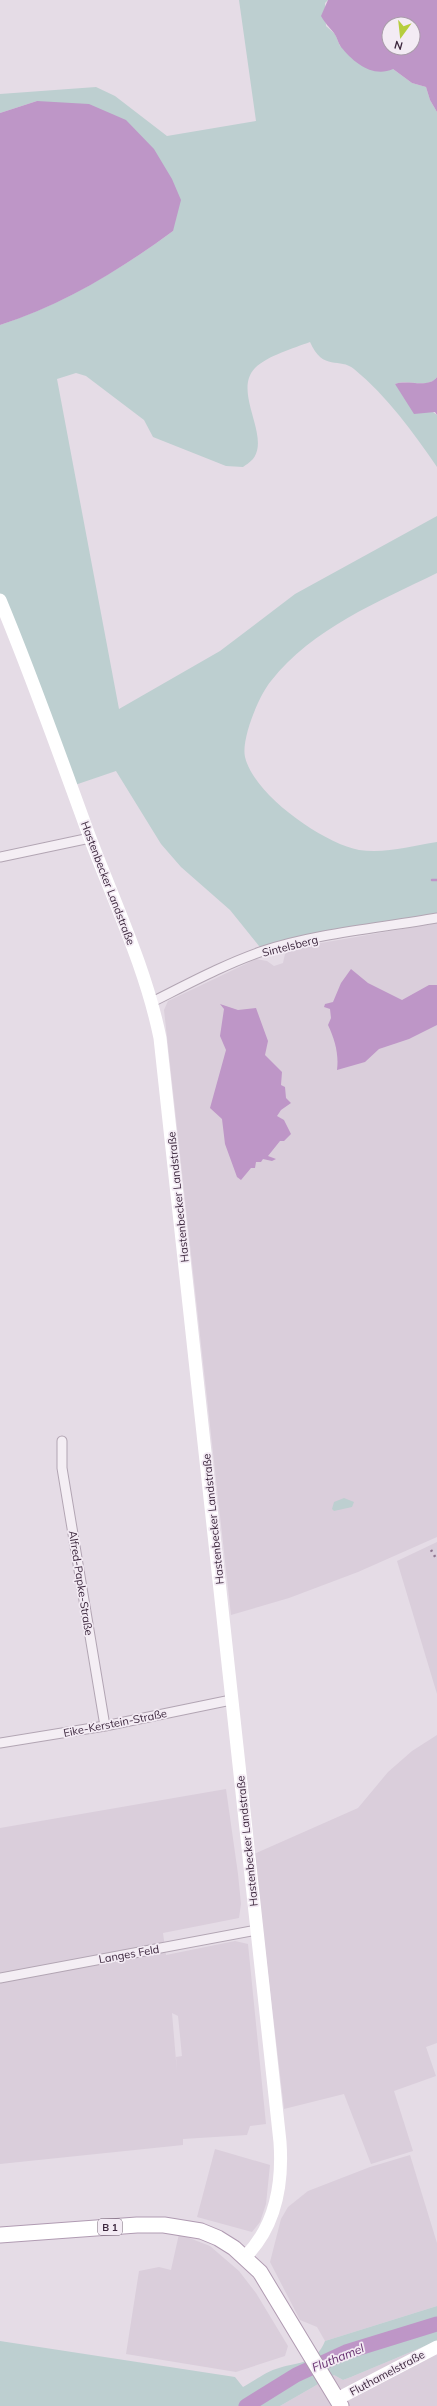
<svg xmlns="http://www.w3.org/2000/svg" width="437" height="2406" font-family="Mulish,sans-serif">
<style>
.built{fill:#dacedb;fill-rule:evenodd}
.green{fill:#bdcfd0}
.water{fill:#be96c7;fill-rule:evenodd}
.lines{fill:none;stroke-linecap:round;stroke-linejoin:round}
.stream{stroke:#be96c7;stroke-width:2.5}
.river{stroke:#be96c7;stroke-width:15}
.street-casing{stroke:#b2a5b3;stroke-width:11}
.primary-casing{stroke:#b09bb2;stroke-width:17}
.street{stroke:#f4eef4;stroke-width:9}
.secondary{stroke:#fff;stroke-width:13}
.primary{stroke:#fff;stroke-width:15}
.rail{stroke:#8e758f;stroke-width:2.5;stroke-dasharray:2 4;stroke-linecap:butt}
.labels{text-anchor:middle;stroke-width:3.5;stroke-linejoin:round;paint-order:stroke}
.shield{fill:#f3ebf4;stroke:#726173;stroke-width:1}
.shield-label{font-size:10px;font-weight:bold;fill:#3b263c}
.street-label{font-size:11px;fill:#3b263c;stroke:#f3ebf4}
.water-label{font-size:12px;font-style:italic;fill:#673070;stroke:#f3ebf4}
</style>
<rect width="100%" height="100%" fill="#e5dce6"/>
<path class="built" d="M437 923V1537L358 1572 289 1598 231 1615 164 1010 168 1001 256 959 267 961 274 966 283 963 285 954 292 948Z
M437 1542V1694L397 1561Z
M437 1735V2043L426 2047 436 2076 394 2091 413 2151 371 2164 344 2094 284 2109 254 1854 358 1808 388 1772 412 1751Z
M226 1789 238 1874 241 1904 239 1918 163 1933 166 1955 235 1941 248 1944 266 2124 250 2126 247 2135 183 2139V2145L0 2164V1828ZM172 2013 178 2016 182 2056 176 2057 177 2072Z
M215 2149 270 2165 266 2204 260 2222 252 2232 197 2217Z
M410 2155 437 2243V2306L325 2341 317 2327 300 2320 270 2262 281 2219 288 2207 308 2191 370 2167Z
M179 2234 210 2246 239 2271 256 2293 288 2346 285 2356 236 2372 126 2354 139 2271 159 2267 171 2270Z
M437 2341V2406H280L334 2375 343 2380 351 2377Z"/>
<path class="green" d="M239 0H328L325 3 326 26 335 34 340 46 393 69 412 83 426 87 430 100 437 112V377C428 390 407 378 395 384L437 415V467C413 432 387 396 354 369 340 357 323 372 310 342 294 348 267 356 255 368 232 392 271 436 253 459 250 462 246 465 243 467L226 466 153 437 144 420 86 376 76 373 57 379 119 709 220 651 295 594 437 516V573C378 602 313 628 271 681 259 695 241 739 245 757 254 795 323 843 359 850 385 854 411 846 437 842V918L263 951 230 910 181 867 161 844 116 771 72 786 0 600V325C63 304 120 270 173 231L37 101 0 113V94L96 87 115 96 167 136 256 121Z
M344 1498 354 1502 352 1507 334 1511 332 1509 334 1502Z
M437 2306V2341L351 2377 343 2380 334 2375 280 2406H0V2341L235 2377 243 2387C254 2381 267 2371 279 2368 301 2361 315 2365 325 2341Z"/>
<path class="water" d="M328 0H437V112L430 100 426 87 412 83 393 69C373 78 354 63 341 47 338 43 337 37 334 33 329 27 325 23 321 16ZM389 24H413V48H389Z
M37 101 89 104 126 120 154 149 172 179 181 200 173 231C120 270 63 305 0 325V113Z
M437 377V415L435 412 414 414 395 384C407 379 429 389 437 377Z
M351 969 368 983 402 1000 429 985H437V1025L409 1039 379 1049 365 1062 337 1070C339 1054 335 1040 328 1025L331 1018 330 1009 324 1007 325 1004 333 1002 341 983Z
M220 1004 238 1010 256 1008 268 1041 265 1055 282 1072 281 1085 285 1087 286 1098 291 1103 281 1110 277 1116 284 1120 291 1134 284 1141H280L268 1156 276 1159 272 1161 263 1159 261 1162H256L255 1168H251L241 1180 237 1177 225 1144 222 1119 210 1108 226 1050 220 1036 224 1009Z"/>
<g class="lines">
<path class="stream" d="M432 880H437"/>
<path class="river" d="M246 2406 296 2375 346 2352 437 2324"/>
<defs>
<path id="street" d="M0 857 90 838
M152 1002C188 984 225 964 263 951 318 933 380 928 437 918
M62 1441V1468L105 1726
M0 1743 105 1726 231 1700
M0 1978 257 1930"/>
<path id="primary" d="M0 2235 137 2225H164L201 2231 218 2238 234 2248 260 2272 341 2406"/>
</defs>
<use href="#street" class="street-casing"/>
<use href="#primary" class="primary-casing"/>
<use href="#street" class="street"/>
<path class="secondary" d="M0 600C33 679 61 759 90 838 115 904 146 969 160 1038L280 2142C283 2185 276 2226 245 2257
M337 2399 437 2347"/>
<use href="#primary" class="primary"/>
<path class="rail" d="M431 1550 437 1560"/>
</g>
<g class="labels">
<rect class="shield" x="98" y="2219" width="24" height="16" rx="3"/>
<g class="shield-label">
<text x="110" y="2231">B 1</text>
</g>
<g class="street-label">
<text transform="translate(108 883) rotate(69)" y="4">Hastenbecker Landstraße</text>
<text transform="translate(290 946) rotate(-14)" y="4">Sintelsberg</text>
<text transform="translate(178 1197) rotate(-96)" y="4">Hastenbecker Landstraße</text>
<text transform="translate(213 1519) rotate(-96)" y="4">Hastenbecker Landstraße</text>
<text transform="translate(81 1583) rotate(81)" y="4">Alfred-Papke-Straße</text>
<text transform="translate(115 1723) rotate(-11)" y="4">Eike-Kerstein-Straße</text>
<text transform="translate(247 1841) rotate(-96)" y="4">Hastenbecker Landstraße</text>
<text transform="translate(129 1954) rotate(-10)" y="4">Langes Feld</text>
<text transform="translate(387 2373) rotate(-28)" y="4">Fluthamelstraße</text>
</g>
<g class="water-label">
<text transform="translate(338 2358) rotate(-22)" y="4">Fluthamel</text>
</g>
</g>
<g transform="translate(401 36) rotate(195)"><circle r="19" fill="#f3ebf4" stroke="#a99caa"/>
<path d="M0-3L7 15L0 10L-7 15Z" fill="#b6cd3e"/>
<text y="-6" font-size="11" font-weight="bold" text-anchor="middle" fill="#3b263c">N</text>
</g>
</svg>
